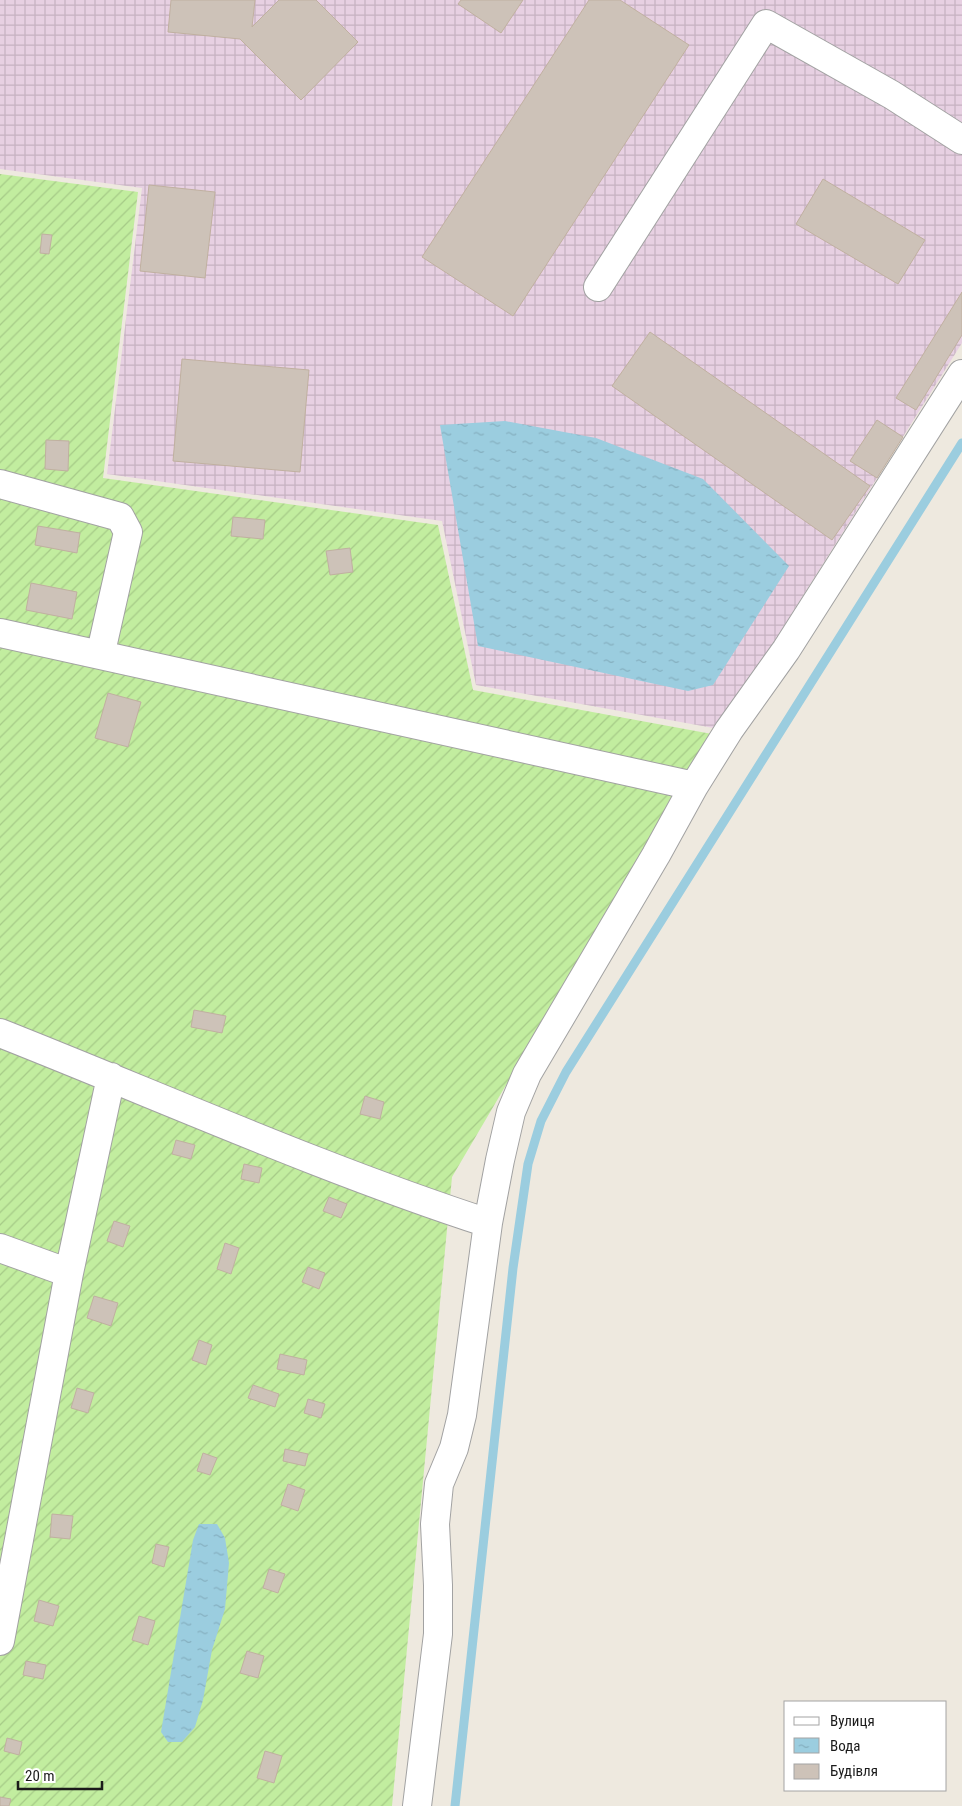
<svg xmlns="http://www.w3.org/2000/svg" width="962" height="1806" font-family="'Roboto Condensed',sans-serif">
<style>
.industrial{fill:url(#industrial-grid)}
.garden{fill:url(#garden-furrows)}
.water{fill:url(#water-ripples)}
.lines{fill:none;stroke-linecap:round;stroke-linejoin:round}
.stream{stroke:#9bcddf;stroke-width:9}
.building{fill:#cdc2b8;stroke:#c0b0a0}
.minor-casing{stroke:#a2a2a2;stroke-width:30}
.minor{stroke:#fff;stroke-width:28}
</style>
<defs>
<pattern id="industrial-grid" width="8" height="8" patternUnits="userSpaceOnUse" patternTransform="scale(1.25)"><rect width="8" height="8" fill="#e7d0e2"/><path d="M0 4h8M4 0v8" fill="none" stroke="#c6b2c1"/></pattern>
<pattern id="garden-furrows" width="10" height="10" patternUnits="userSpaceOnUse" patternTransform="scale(1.25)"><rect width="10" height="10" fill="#c2ed9f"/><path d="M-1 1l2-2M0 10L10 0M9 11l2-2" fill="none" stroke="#a6cb88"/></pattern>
<pattern id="water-ripples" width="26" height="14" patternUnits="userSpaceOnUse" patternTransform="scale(1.25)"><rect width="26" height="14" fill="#9bcddf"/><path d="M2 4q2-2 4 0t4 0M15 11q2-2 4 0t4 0" fill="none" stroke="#85afbf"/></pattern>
</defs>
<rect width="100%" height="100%" fill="#eee9df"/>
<path class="industrial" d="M0 0H962V343L719 729 476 685 442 521 107 474 142 188 0 169Z"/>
<path class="garden" d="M0 174 138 192 103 478 438 525 473 690 712 734 452 1177 392 1806H0Z"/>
<path class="water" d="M505 421 596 438 703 479 789 566 713 685 688 691 478 646 440 425Z
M199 1524H217L225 1538 229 1563 225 1609 212 1650 203 1700 195 1727 182 1742H168L161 1732 193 1540Z"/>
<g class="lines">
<path class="stream" d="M455 1806 513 1268 528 1164 541 1121 566 1072 962 443"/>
</g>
<path class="building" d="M171 0H255L252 27 279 0H316L358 42 301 100 240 39 168 32Z
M461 0H523L501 33 458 4Z
M589 0H620L689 45 513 316 422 257Z
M823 179 925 240 898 284 796 224Z
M149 185 215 192 205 278 140 271Z
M42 234 52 235 49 254 40 253Z
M962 292V335L916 410 896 398Z
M650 332 870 486 832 540 612 386Z
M182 359 309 370 300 472 173 461Z
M877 420 903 437 877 478 850 461Z
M46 440 69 441 68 471 45 469Z
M233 517 265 520 263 539 231 536Z
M38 526 80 533 77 553 35 545Z
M350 548 353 572 330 575 326 551Z
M31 583 77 592 72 619 26 610Z
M108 693 141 702 128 747 95 738Z
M194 1010 226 1016 222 1033 191 1027Z
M365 1096 384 1102 380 1119 360 1114Z
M176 1140 195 1145 191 1159 172 1154Z
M244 1164 262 1168 259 1183 241 1179Z
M329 1197 347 1204 341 1218 323 1211Z
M114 1221 130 1226 123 1247 107 1241Z
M225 1243 239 1248 231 1274 217 1269Z
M308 1267 325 1273 319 1289 302 1282Z
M94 1296 118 1303 111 1326 87 1318Z
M199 1340 212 1345 206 1365 192 1360Z
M280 1354 307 1360 304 1375 277 1369Z
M253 1385 279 1394 275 1407 248 1398Z
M77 1388 94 1393 88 1413 71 1408Z
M308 1399 325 1404 321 1418 304 1413Z
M285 1449 308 1454 305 1466 283 1461Z
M203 1453 217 1458 210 1475 197 1471Z
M288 1484 305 1490 298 1511 281 1505Z
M52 1514 73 1516 70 1539 50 1537Z
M156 1544 169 1547 164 1567 152 1563Z
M269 1569 285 1574 278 1593 263 1588Z
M39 1600 59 1606 53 1626 34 1621Z
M139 1616 155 1621 148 1645 132 1640Z
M247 1651 264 1656 258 1678 240 1673Z
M26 1661 46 1665 43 1679 23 1675Z
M7 1738 22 1742 19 1755 4 1751Z
M265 1751 282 1756 274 1783 257 1778Z
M0 1797 11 1799 9 1806H0Z"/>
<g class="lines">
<defs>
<path id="minor" d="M598 287 766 24 892 95 962 140
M0 484 120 517 128 532 103 643
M0 633 694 786
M0 1033C162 1097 322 1169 488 1223
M0 1248 69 1273
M0 1641 69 1273 111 1077
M417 1806 438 1634V1585L435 1524 439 1484 454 1448 462 1415 488 1223 500 1160 511 1112 527 1074 656 855 694 786 729 730 786 650 962 374"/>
</defs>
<use href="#minor" class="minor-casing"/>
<use href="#minor" class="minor"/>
</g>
<rect x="784" y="1701" width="162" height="90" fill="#ffffff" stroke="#a4a4a4"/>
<rect x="794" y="1717" width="25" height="8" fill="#ffffff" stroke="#a4a4a4"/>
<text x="830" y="1726" font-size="15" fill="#1b1b1b">Вулиця</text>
<rect x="794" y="1738" width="25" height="15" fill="url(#water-ripples)" stroke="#a4a4a4"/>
<text x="830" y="1751" font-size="15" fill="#1b1b1b">Вода</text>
<rect x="794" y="1764" width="25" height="15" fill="#cdc2b8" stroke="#a4a4a4"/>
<text x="830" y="1776" font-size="15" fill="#1b1b1b">Будівля</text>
<path d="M18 1781v8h84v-8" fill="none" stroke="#1b1b1b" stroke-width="2.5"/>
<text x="25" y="1781" font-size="15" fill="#1b1b1b" stroke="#ffffff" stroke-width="4" paint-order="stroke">20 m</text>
</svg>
